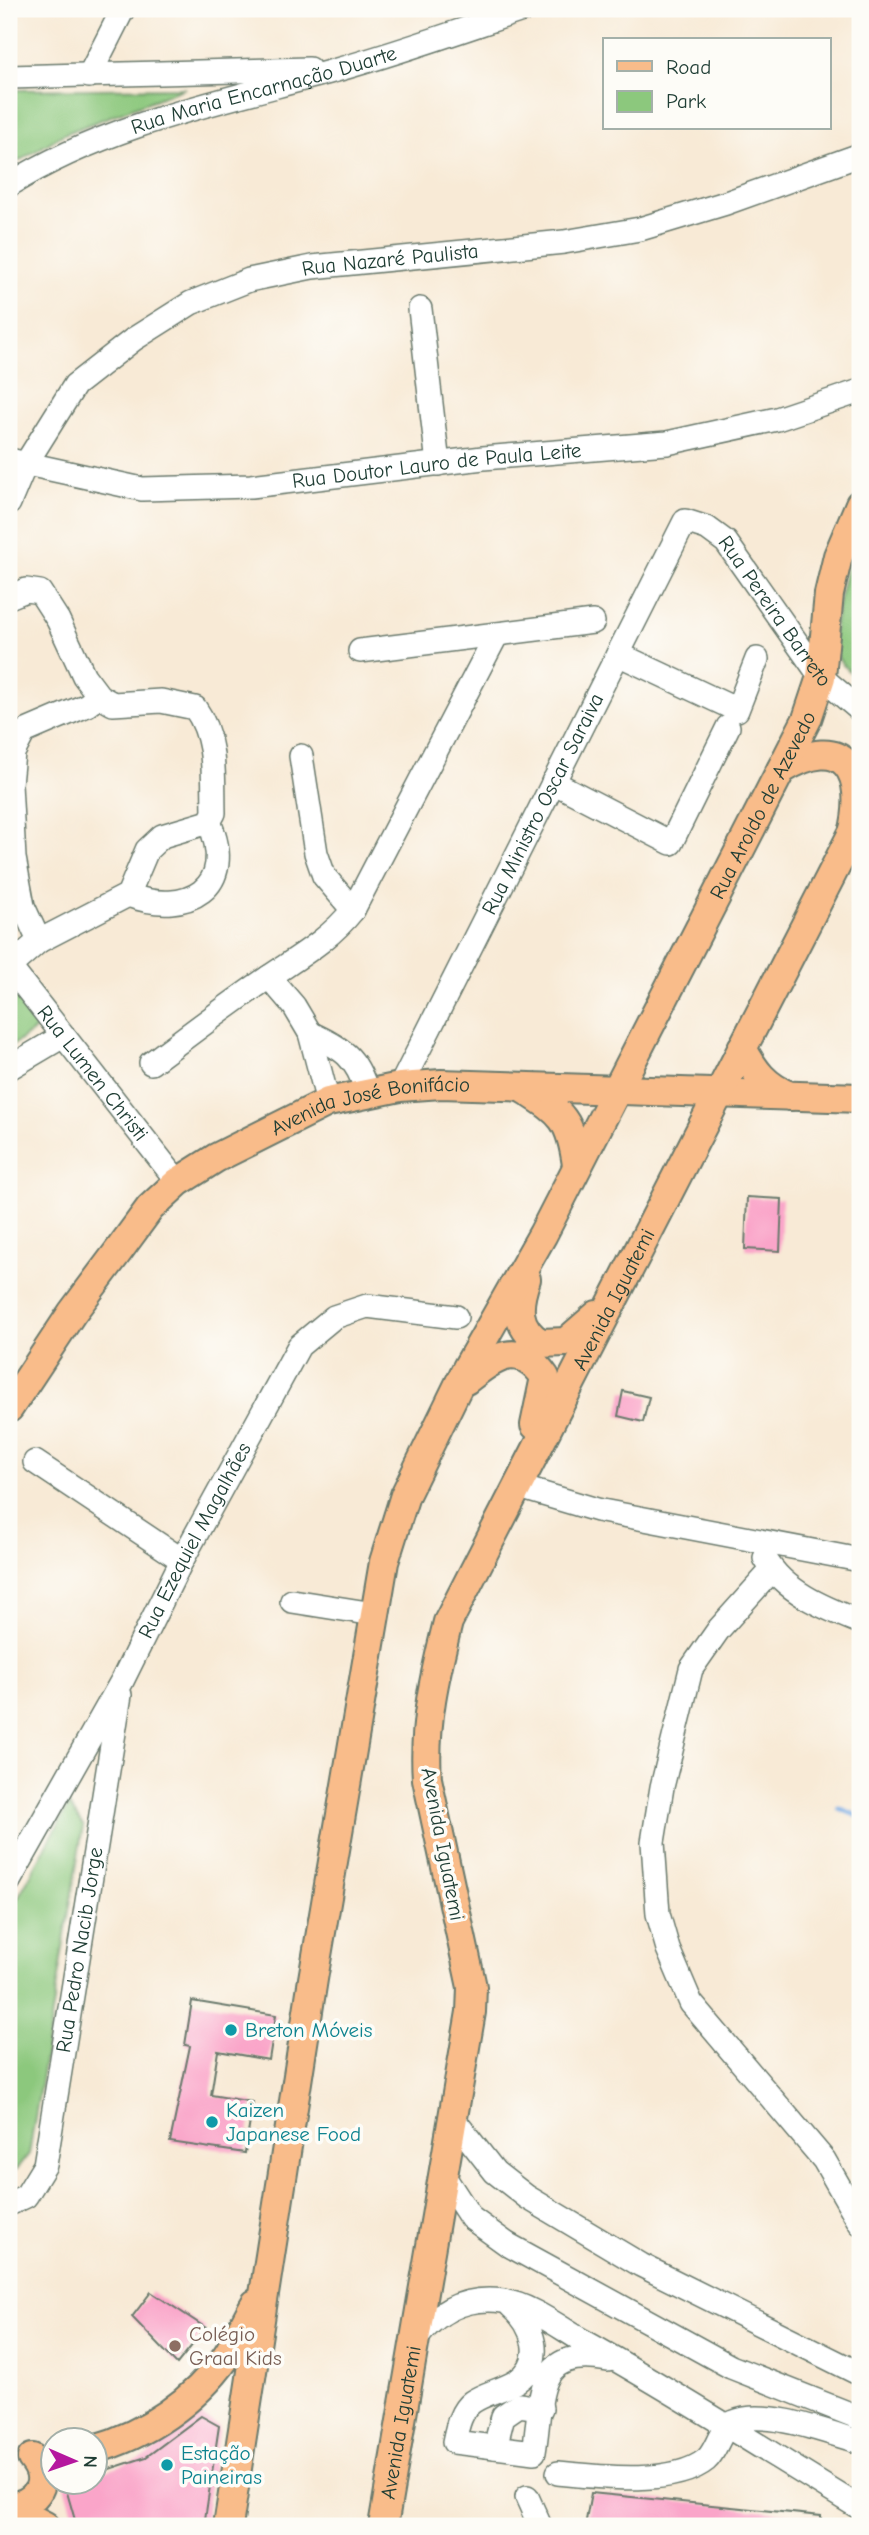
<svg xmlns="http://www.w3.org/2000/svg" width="869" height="2535" font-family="'Comic Neue',sans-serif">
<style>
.green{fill:#8cc87d;stroke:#568258;stroke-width:2}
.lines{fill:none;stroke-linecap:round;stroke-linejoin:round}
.stream{stroke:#76abe3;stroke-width:5}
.building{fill:#faa5c9}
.minor-casing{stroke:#6b7a6d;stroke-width:26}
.major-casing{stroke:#6b7a6d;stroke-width:32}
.minor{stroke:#fff;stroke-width:23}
.major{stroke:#f9bc8a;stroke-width:28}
.culture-dot{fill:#0f9aa8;stroke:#fdfcf7;stroke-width:2.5}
.education-dot{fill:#8d6e63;stroke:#fdfcf7;stroke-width:2.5}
.labels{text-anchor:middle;stroke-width:7;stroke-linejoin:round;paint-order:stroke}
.street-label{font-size:21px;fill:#1f3d34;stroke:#fdfcf7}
.culture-label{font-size:21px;fill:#0d838f;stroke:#fdfcf7;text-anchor:start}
.education-label{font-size:21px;fill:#785e54;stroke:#fdfcf7;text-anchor:start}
</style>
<rect width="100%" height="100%" fill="#fdfcf7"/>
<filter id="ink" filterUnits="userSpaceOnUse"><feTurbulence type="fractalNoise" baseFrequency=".0143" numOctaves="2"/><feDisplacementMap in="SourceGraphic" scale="14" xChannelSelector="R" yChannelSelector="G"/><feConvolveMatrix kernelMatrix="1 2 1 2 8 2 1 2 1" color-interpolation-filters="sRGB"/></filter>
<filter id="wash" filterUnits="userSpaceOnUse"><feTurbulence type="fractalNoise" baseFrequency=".00686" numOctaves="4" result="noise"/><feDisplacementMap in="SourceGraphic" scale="28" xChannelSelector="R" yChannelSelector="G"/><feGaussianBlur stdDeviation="1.57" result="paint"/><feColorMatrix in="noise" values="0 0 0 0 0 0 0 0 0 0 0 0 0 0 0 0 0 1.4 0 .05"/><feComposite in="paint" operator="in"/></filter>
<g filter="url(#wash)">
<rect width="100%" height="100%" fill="#f8ead6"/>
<path class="green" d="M185 88 64 134 9 167V90Z
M860 520V680C850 673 839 663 835 651 828 626 853 549 860 520Z
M9 988 40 1026 9 1048V987Z
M69 1805 83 1826 29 2154 9 2177V1914Z"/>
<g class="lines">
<path class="stream" d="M839 1808 860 1817"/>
</g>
<g id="blocks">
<path class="building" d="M747 1197 782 1199 780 1251 745 1249Z
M623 1391 649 1397 643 1422 618 1416Z
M192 2001 276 2015 269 2060 218 2051 211 2095 253 2102 245 2153 170 2142 190 2046 185 2045Z
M151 2292 206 2328 177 2364 132 2317Z
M201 2416 219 2426 204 2526H87L75 2520 64 2482H94V2474L146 2457Z
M591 2493 821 2516V2526H585Z"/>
</g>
</g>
<g filter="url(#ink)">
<use href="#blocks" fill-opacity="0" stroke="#6b7a6d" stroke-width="2"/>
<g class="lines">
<defs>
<g id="minor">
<path d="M89 76 123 9"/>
<path d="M9 77 309 69"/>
<path id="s1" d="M9 185C106 124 224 101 333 71 398 53 462 30 525 9"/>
<path d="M420 309 438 464"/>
<path id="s2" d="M9 460 142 489 251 486 483 458 667 443 777 419 860 391"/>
<path id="s3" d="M9 503 25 465 75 385 134 339 191 303 249 280 312 267 564 242 640 229 726 203 860 155"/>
<path d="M9 597 26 590 40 592 58 620 84 676 99 696 113 704 161 701 195 708C217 739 213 776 214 813L209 822 162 836 147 850 128 895 39 941 9 967"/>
<path d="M360 651 593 622"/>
<path d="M618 654 737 710 757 659"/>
<path d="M301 756 316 853 324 876 353 910"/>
<path d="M553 782 671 843 728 727"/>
<path d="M128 895C187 917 238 888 209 822"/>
<path d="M39 941 23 906 14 858 10 784 13 753 24 732 87 705 99 696"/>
<path id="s4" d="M9 966 178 1182"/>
<path d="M269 977 294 1006 310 1033 328 1102"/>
<path d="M310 1033C343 1049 356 1056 367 1092"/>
<path d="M151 1063C190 1034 229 1004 269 977 300 956 329 940 353 910L497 634"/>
<path d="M9 1068 63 1036"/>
<path id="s5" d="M400 1087 685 521 707 528 726 542 821 677 860 710"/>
<path d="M35 1462 182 1560"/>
<path d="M516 1486 597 1510 860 1560"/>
<path d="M765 1558C784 1592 825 1608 860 1622"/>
<path d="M772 1570 719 1629 691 1669 662 1787 653 1842 658 1914 668 1949 691 2003 824 2160 860 2223"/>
<path d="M292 1601 374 1614"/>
<path id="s6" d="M9 1881 122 1681 182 1560 299 1346 334 1317 367 1306 456 1317"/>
<path d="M455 2121 495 2172 527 2197 641 2265 860 2374"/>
<path d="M443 2175 471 2218 507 2244 731 2367 860 2418"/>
<path id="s7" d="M9 2204 26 2196 45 2165 120 1695"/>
<path d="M511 2306C533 2325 547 2361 517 2381 503 2390 485 2393 472 2402 460 2411 457 2428 454 2442L534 2452C543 2396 533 2346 608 2360"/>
<path d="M416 2339C438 2310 466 2296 503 2301 530 2305 559 2327 583 2341 677 2393 768 2452 860 2508"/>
<path d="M495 2447 503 2416 519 2405 541 2408"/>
<path d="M558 2473C598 2477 674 2486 706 2460 718 2450 719 2428 734 2422 765 2408 829 2433 860 2442"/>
<path d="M527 2497 540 2526"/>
</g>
<g id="major">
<path d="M781 770C845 730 868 773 853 834"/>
<path d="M742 1048C754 1071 765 1086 790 1096"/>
<path d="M521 1087C561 1113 570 1116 577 1165"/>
<path d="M526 1279C517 1305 515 1326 540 1343L566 1342 597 1315"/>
<path d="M466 1380C493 1359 518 1338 545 1377L535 1425"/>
<path id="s8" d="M9 1408 72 1313 117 1253 150 1208 178 1182 216 1158 328 1102 400 1087 441 1084 860 1098"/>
<path d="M94 2449C146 2435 195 2401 226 2357 237 2341 245 2321 255 2304"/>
<path d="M9 2507 45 2526"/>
<path d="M10 2507C37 2503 52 2482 32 2458"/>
<path id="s9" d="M228 2526 313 1979 384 1562 405 1495 467 1368 543 1234 807 719 821 677 829 594 838 556 860 504"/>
<path id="s10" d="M383 2526 471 2012 472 1987 427 1779C423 1725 435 1674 448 1622L860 819"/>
</g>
</defs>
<use href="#minor" class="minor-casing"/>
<use href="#major" class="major-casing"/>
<use href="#minor" class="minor"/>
<use href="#major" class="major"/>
</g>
</g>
<g class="culture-dot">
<circle cx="231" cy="2030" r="7"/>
<circle cx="212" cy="2122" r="7"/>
<circle cx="167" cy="2465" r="7"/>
</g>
<circle class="education-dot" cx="175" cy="2346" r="7"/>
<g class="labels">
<g class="street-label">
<text dy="7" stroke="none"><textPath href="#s1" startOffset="273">Rua Maria Encarnação Duarte</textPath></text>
<text dy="7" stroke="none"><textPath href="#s3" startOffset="483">Rua Nazaré Paulista</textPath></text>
<text dy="7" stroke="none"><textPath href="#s2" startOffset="432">Rua Doutor Lauro de Paula Leite</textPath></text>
<text dy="7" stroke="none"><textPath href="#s5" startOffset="765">Rua Pereira Barreto</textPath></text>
<text dy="7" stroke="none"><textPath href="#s5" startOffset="317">Rua Ministro Oscar Saraiva</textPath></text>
<text dy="7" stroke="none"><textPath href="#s9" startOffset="1824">Rua Aroldo de Azevedo</textPath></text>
<text dy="7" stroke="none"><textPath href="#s4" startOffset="136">Rua Lumen Christi</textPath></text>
<text dy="7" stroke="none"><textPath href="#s8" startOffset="494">Avenida José Bonifácio</textPath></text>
<text dy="7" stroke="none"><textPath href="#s10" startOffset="1281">Avenida Iguatemi</textPath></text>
<text dy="7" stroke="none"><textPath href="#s6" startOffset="388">Rua Ezequiel Magalhães</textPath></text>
<text transform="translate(443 1844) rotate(79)" y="7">Avenida Iguatemi</text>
<text dy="7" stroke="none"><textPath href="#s7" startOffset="273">Rua Pedro Nacib Jorge</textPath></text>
<text dy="7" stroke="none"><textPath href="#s10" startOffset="105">Avenida Iguatemi</textPath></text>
</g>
<g class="culture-label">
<text x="245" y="2037">Breton Móveis</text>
<text x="226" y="2117">Kaizen<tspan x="226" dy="24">Japanese Food</tspan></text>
<text x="181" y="2460">Estação<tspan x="181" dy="24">Paineiras</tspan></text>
</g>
<g class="education-label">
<text x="189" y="2341">Colégio<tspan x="189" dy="24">Graal Kids</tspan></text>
</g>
</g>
<rect width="869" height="2535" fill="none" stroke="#fdfcf7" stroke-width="35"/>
<rect x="603" y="38" width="228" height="91" fill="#fdfcf7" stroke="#a4b0a9" stroke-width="2"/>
<rect x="617" y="61" width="35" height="10" fill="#f9bc8a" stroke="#a4b0a9" stroke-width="2"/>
<text x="666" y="74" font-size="21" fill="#1f3d34">Road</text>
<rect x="617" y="91" width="35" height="21" fill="#8cc87d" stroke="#a4b0a9" stroke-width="2"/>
<text x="666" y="108" font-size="21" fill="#1f3d34">Park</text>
<g transform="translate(74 2461) rotate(92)"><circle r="33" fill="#fdfcf7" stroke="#a4b0a9" stroke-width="2"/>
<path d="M0-5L12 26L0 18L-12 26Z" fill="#b5179e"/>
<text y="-10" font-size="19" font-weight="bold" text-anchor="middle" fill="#1f3d34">N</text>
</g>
</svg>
